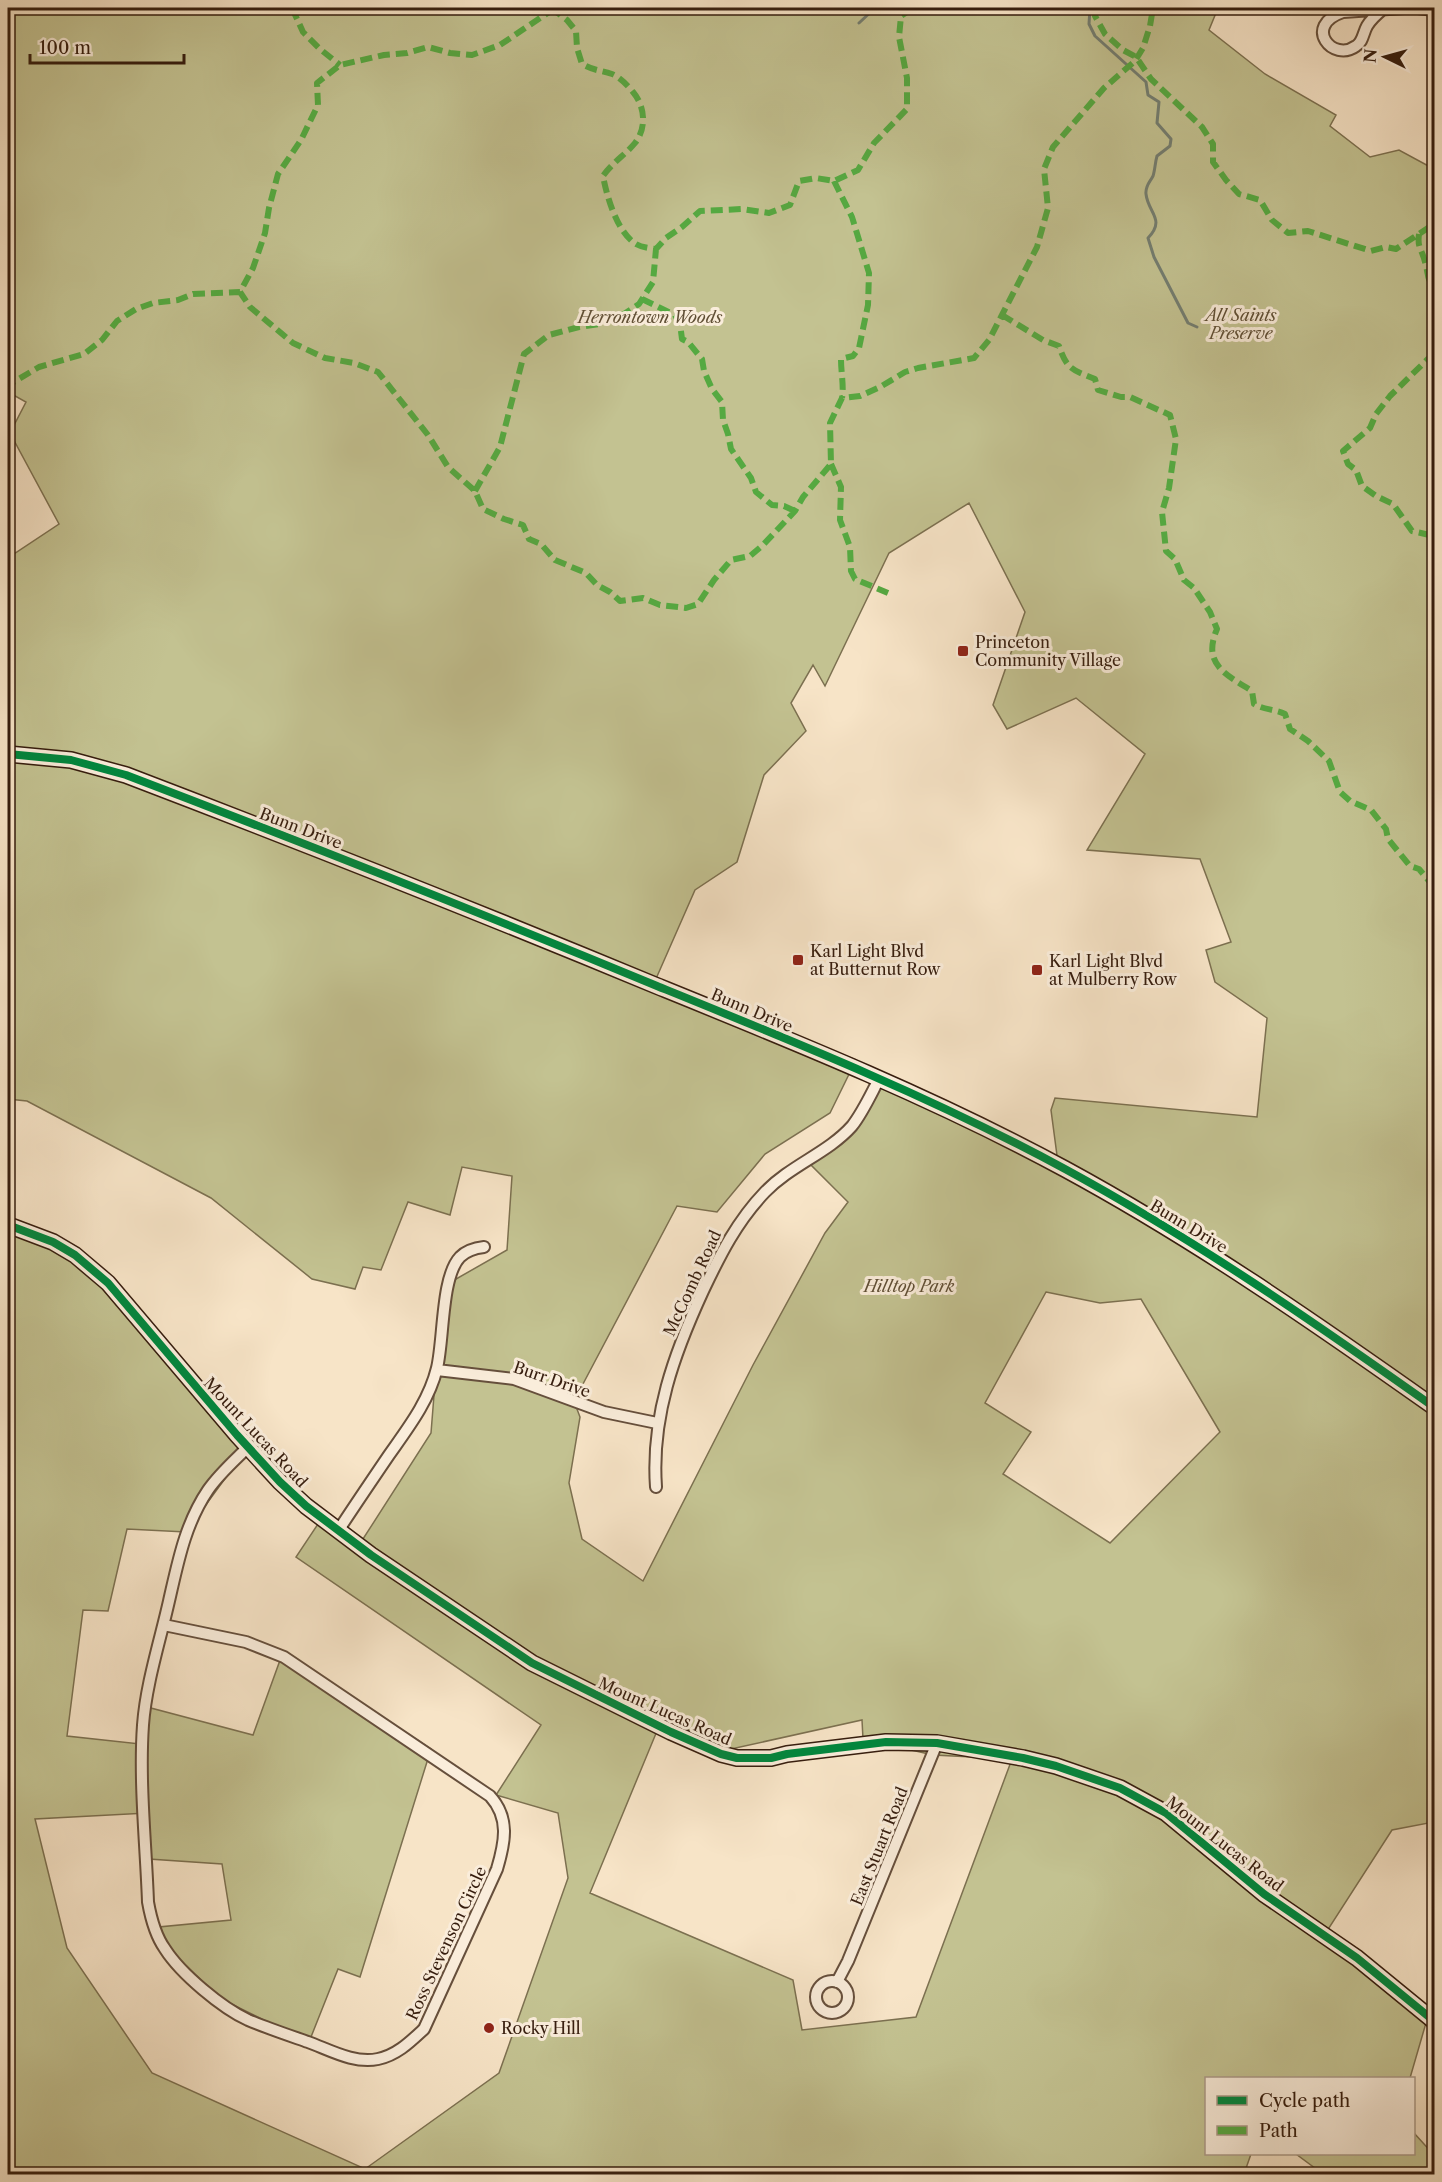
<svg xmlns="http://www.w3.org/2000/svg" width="1442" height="2182" font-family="'Libre Caslon Text',serif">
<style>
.green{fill:#c3c291;stroke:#7c7050;stroke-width:1.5;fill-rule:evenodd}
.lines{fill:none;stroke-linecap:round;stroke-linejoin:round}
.stream{stroke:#747e71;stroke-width:3}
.street-casing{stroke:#664f3c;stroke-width:14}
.secondary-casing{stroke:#361d0e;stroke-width:18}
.street{stroke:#faeddb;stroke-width:10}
.secondary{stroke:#faeddb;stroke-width:15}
.quiet{stroke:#55a941;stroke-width:6;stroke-dasharray:12 6;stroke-linecap:butt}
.cycleway-casing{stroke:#faeddb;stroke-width:11}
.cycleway{stroke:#00873e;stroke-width:8}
.poi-dot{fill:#8f2418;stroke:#faeddb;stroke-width:2}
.labels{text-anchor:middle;stroke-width:6;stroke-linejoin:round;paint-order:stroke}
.park-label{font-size:16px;font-style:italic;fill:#604f35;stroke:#faeddb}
.poi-label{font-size:16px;fill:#361d0e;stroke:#faeddb;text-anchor:start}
.street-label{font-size:16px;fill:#361d0e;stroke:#faeddb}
</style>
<rect width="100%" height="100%" fill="#f7e4c7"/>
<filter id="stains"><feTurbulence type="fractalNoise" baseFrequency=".00333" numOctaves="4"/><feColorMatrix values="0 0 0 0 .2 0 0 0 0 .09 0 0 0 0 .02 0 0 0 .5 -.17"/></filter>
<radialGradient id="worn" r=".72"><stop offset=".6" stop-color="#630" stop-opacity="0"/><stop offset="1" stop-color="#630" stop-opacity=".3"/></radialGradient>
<path class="green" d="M8 8H1218L1209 30 1265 74 1336 115 1330 126 1370 157 1399 150 1434 169V1822L1392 1830 1325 1934 1428 2016 1410 2078H1206V2154H1251L1244 2174H8V1228L81 1259 251 1443 186 1532 127 1529 108 1611 83 1610 67 1736 140 1744 147 1707 253 1735 283 1652 431 1749 360 1977 338 1969 309 2042 221 1999 173 1953 159 1927 231 1920 222 1864 149 1859 147 1813 35 1819 67 1948 152 2073 365 2169 499 2073 568 1878 558 1813 496 1795 541 1725 296 1557 326 1512 363 1539 431 1433 436 1370 449 1283 507 1250 512 1176 462 1167 450 1215 408 1202 381 1270 363 1267 355 1289 312 1279 211 1198 27 1101 8 1099V558L59 524 10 433 26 402 8 392ZM969 503 1025 612 993 705 1007 729 1076 698 1145 754 1087 850 1200 859 1231 942 1206 950 1215 982 1267 1018 1257 1117 1055 1098 1051 1110 1058 1163 879 1079 840 1137 806 1160 848 1202 825 1233 753 1365 643 1581 582 1539 569 1483 580 1417 574 1401 677 1206 717 1212 765 1154 830 1113 856 1060 655 981 695 890 737 862 764 775 806 731 791 703 813 665 825 686 889 553ZM1046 1292 1100 1303 1141 1299 1220 1432 1110 1543 1003 1474 1031 1432 985 1403ZM664 1714 722 1751 862 1720 863 1739 933 1755 1012 1759 916 2017 802 2030 793 1980 590 1893Z
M1414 2133 1434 2155V2174H1323L1296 2154H1414Z"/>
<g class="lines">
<path class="stream" d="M1090 8 1089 24 1095 36 1146 82 1148 95 1159 102 1157 123 1171 139 1170 146 1157 156C1155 163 1155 170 1153 176 1150 182 1145 186 1146 194 1148 213 1166 219 1148 238L1154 257 1188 323 1197 327
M859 23 875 8"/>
<defs>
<path id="street" d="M1418 8 1434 10
M1383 9C1377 14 1371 19 1367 26 1363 33 1363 42 1356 46 1333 63 1302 26 1343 12L1404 8
M437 1370 514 1379 604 1412 657 1423
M656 1487C651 1417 674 1354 703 1291 720 1255 737 1221 765 1192 791 1165 828 1153 852 1126 863 1112 871 1094 879 1079
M338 1531C355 1505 372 1480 389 1455 408 1428 429 1401 437 1368 444 1339 441 1277 460 1257 467 1250 475 1248 484 1247
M164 1625 246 1642 284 1657 490 1796C510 1818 505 1842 497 1869L424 2029C410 2042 397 2055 378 2059 354 2064 330 2050 308 2042 288 2035 267 2028 248 2020 222 2008 181 1974 165 1949 155 1935 151 1919 148 1902 146 1845 139 1782 143 1725 146 1684 160 1641 169 1601 178 1562 185 1524 208 1490 219 1474 234 1461 248 1447
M816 1997a16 16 0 1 1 32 0a16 16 0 1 1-32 0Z
M837 1982 848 1961 937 1743"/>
<path id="secondary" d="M8 754 71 760 126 775C304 843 481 913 657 986 795 1042 934 1098 1065 1169 1194 1239 1314 1322 1434 1407
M8 1225 53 1242 75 1255 108 1283 237 1435 280 1482 306 1506 371 1555 532 1663 671 1732 721 1754 737 1758H771L787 1754 886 1742 937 1743 1023 1758 1056 1766 1120 1788 1166 1813 1264 1894 1357 1958 1434 2021"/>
</defs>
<use href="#street" class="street-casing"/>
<use href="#secondary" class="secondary-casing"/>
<use href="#street" class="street"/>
<use href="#secondary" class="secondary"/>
<path class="quiet" d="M292 8 303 32 320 49 340 65
M551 8 567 20 576 31 577 48 582 64C595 71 600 70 612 74 620 77 628 86 633 92 645 106 647 128 635 143 625 155 613 162 603 176 607 197 616 228 633 242 639 247 648 248 656 249L666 238 682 227 700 211 742 209 769 213 790 205 799 181 816 178 834 181 858 170 874 143 907 109V78L899 37 901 16 913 8
M555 8 500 45 472 55 450 53 428 47 407 53 384 55 340 65 317 83 318 105 301 140 278 174 269 208 265 233 253 268 240 292 250 307 293 343 325 358 354 363 378 372 428 435 448 467 475 491 483 509 504 519 523 525 529 539 541 544 555 560 586 573 597 585 610 592 620 601 643 598 660 605 686 608 698 604 714 580 731 560 750 556 763 545 795 511 803 497 831 464 830 423 842 398 860 396 880 387 905 372 918 368 974 358 989 340 1037 247 1048 208 1044 169 1053 147 1104 88 1135 61 1143 48 1150 26 1153 8
M1097 8 1095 16 1105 34 1123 50 1136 57 1151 79 1202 127 1213 144V162L1226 180 1239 194 1260 200 1272 220 1288 233 1308 231 1371 251 1386 247 1396 249 1434 224
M834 181 852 217 869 273 868 305 859 348 853 356 841 359C841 373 844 385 842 398
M1419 234C1417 248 1422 249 1425 262 1429 276 1426 276 1434 289
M642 299 675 315 680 324 682 339 688 342 702 359 704 371 712 389 722 402 723 420 728 434 731 449 751 478 756 492 772 505 784 506 795 511
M1002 315 1043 340 1059 346C1067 370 1073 370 1095 379L1098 390 1121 397H1130L1170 415 1176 439 1169 488 1162 512 1166 551 1175 559 1184 580 1194 588 1210 612 1217 629C1202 664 1225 674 1252 691L1254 704C1264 710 1275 709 1285 714L1290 729 1308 741 1329 761 1340 792 1350 801 1371 810 1386 829 1388 839 1410 866 1419 869 1434 887
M1434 353 1390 396 1376 414 1370 428 1343 451 1348 464 1356 470 1362 486 1376 496 1393 504 1412 531 1434 536
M8 391 12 383 39 367 84 354 102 340 117 321 136 309 153 303 178 300 193 294 240 292
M831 464 841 487 840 520 850 547 851 571 855 579 888 593
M475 491 500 447 524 354 549 335 579 327 599 324 624 314 639 304 653 282 656 249"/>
<defs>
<path id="cycleway" d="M8 754 71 760 126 775C304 843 481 913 657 986 795 1042 934 1098 1065 1169 1194 1239 1314 1322 1434 1407
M8 1225 53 1242 75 1255 108 1283 237 1435 280 1482 306 1506 371 1555 532 1663 671 1732 721 1754 737 1758H771L787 1754 886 1742 937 1743 1023 1758 1056 1766 1120 1788 1166 1813 1264 1894 1357 1958 1434 2021"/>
</defs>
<use href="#cycleway" class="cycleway-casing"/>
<use href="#cycleway" class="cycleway"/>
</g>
<g class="poi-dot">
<rect x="957" y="645" width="12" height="12" rx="3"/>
<rect x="792" y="954" width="12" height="12" rx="3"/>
<rect x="1031" y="964" width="12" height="12" rx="3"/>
<circle cx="489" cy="2028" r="6"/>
</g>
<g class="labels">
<g class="park-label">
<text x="1241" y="321">All Saints<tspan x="1241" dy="18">Preserve</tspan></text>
<text x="650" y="323">Herrontown Woods</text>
<text x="909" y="1292">Hilltop Park</text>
</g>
<g class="poi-label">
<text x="975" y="648">Princeton<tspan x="975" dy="18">Community Village</tspan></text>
<text x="810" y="957">Karl Light Blvd<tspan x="810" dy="18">at Butternut Row</tspan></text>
<text x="1049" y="967">Karl Light Blvd<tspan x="1049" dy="18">at Mulberry Row</tspan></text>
<text x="501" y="2034">Rocky Hill</text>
</g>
<g class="street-label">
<text transform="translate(301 828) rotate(21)" y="6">Bunn Drive</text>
<text transform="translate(752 1010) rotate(23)" y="6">Bunn Drive</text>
<text transform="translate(1189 1226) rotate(31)" y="6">Bunn Drive</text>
<text transform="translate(692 1283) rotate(-65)" y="6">McComb Road</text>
<text transform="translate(552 1379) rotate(19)" y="6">Burr Drive</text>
<text transform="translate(256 1432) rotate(47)" y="6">Mount Lucas Road</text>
<text transform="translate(665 1711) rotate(24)" y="6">Mount Lucas Road</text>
<text transform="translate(1225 1844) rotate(38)" y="6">Mount Lucas Road</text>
<text transform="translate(879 1846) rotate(-68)" y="6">East Stuart Road</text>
<text transform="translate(446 1943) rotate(-65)" y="6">Ross Stevenson Circle</text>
</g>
</g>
<rect width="1442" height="2182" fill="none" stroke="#f7e4c7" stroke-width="30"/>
<rect x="9" y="9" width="1424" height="2164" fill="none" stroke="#361d0e" stroke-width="3"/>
<rect x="15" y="15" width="1412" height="2152" fill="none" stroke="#361d0e" stroke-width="1.5"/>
<rect x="1205" y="2077" width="210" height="78" fill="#faeddb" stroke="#ac9a89" stroke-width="1.5"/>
<rect x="1217" y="2096" width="30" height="9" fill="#00873e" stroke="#ac9a89" stroke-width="1.5"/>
<text x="1259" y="2107" font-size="18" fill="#361d0e">Cycle path</text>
<rect x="1217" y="2126" width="30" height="9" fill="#55a941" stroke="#ac9a89" stroke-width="1.5"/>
<text x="1259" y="2137" font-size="18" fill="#361d0e">Path</text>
<g transform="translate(1385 57) rotate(275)" stroke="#faeddb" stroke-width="4.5" paint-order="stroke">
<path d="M0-4.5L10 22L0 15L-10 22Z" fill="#361d0e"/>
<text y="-9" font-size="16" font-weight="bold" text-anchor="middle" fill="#361d0e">N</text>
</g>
<path d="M30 54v9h154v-9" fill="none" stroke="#361d0e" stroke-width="3"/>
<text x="39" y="54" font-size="18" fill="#361d0e" stroke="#faeddb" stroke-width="4.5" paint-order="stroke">100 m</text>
<rect width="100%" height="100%" filter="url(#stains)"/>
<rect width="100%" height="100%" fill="url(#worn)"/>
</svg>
